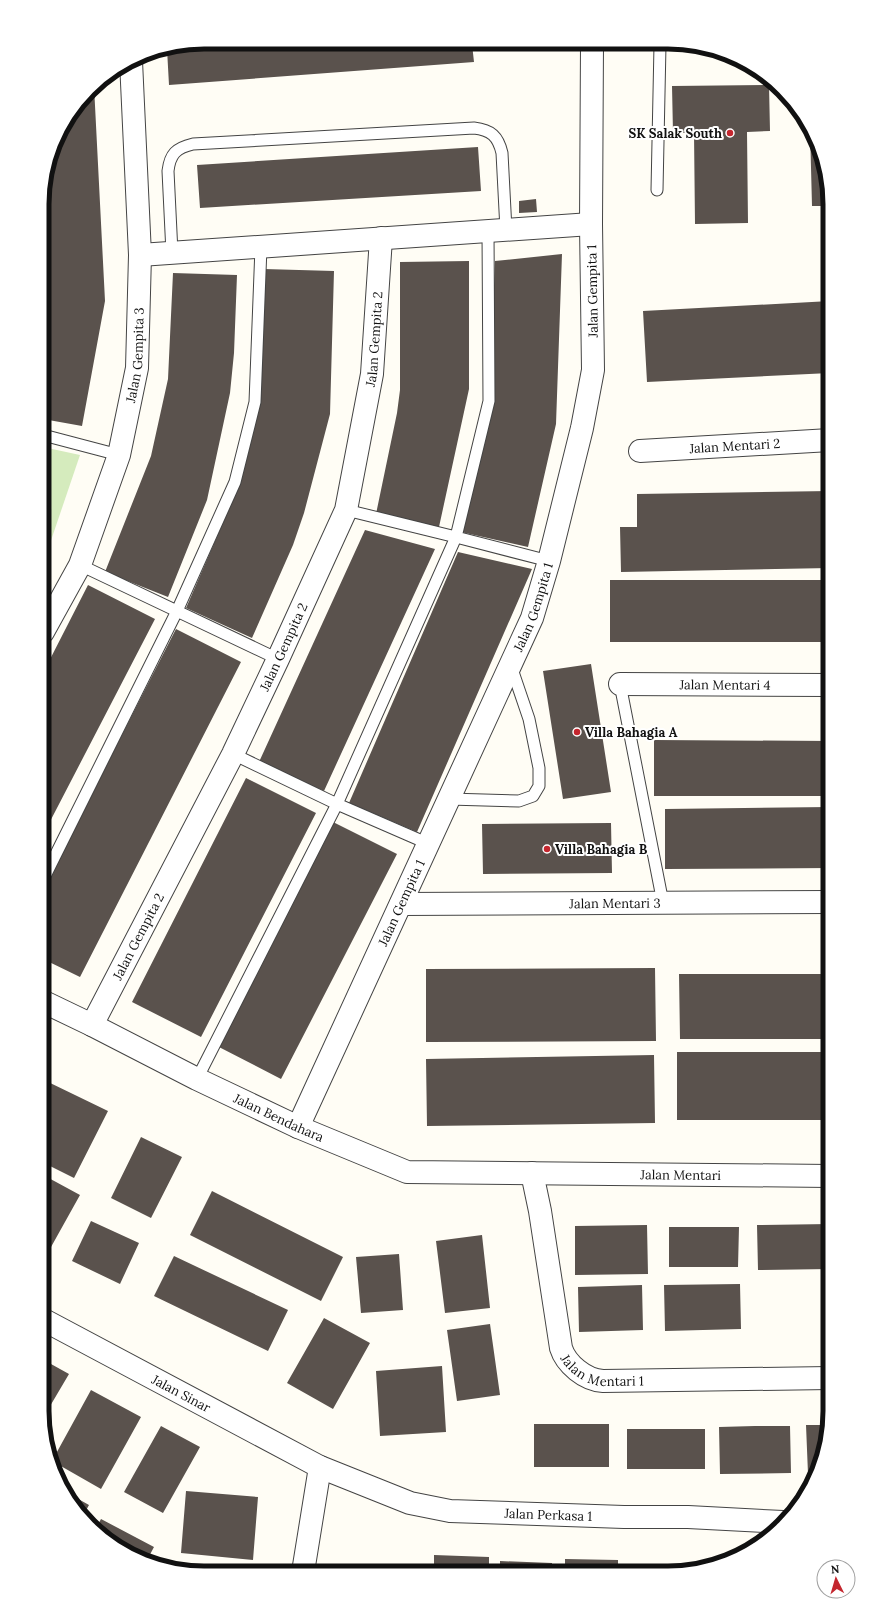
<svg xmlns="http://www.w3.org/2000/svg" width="872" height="1615" font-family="Lora,serif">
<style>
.green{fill:#d5ebbd}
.building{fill:#5a524d}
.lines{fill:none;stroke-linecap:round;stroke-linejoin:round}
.service-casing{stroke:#444;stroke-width:13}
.minor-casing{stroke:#444;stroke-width:24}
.service{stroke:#fff;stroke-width:11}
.minor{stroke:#fff;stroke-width:22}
.poi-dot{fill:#c4262e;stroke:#fff;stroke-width:1.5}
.labels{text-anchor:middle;stroke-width:4;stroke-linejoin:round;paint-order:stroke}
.poi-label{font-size:13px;font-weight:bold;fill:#111;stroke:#fff;text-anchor:start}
.street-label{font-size:13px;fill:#111;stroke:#fff}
.rim{fill:none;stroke:#111;stroke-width:5}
</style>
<rect width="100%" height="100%" fill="#fffdf5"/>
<path class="green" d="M43 447 80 455 43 564Z"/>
<path class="building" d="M204 42 472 44 474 62 169 85 167 49Z
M769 85 770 131 747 132 748 223 695 224 694 133H673L672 86Z
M94 86 105 301 82 426 43 419V183L59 132Z
M810 129 821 152 830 206H812Z
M478 147 481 191 200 208 197 165Z
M536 199 537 212 519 213V201Z
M562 254 556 424 528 547 461 532 490 387 495 261Z
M469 261V389L439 527 376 514 397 413 400 390V262Z
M264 269 334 271 330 414 304 513 293 545 252 638 186 608 235 495 261 396Z
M173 273 237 275 234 353 230 393 207 500 168 597 105 572 151 456 168 379Z
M830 301V373L647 382 643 311Z
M830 491V568L621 572 620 527H637V494Z
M365 530 435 549 324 791 259 762Z
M458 552 532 569 417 832 349 803Z
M610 580H830V642H610Z
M88 585 155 619 43 835V673Z
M176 629 241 662 80 977 43 959V889Z
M591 664 611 792 563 799 543 671Z
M654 740 830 741V796H654Z
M246 778 316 813 201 1037 132 1002Z
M830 807V868L665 869V809Z
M333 822 397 854 281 1079 217 1046Z
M611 823 612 873 483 874 482 824Z
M655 968 656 1041 426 1042V969Z
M679 974H830V1039H680Z
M677 1052H830V1120H677Z
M654 1055 655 1123 427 1126 426 1059Z
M44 1080 108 1111 74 1178 42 1162V1084Z
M141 1137 182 1157 151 1218 111 1198Z
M45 1176 80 1195 46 1256 42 1254V1180Z
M212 1191 343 1257 321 1301 190 1235Z
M91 1221 139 1243 120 1284 72 1261Z
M830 1224V1269L758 1270 757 1225Z
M647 1225 648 1274 575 1275V1226Z
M669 1227H739L738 1267H669Z
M482 1235 490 1308 445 1313 436 1241Z
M399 1254 403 1310 361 1313 356 1257Z
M174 1256 288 1310 268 1351 154 1296Z
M740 1284 741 1329 665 1331 664 1285Z
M642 1285 643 1330 579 1332 578 1287Z
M324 1318 370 1343 333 1409 287 1383Z
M490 1324 500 1395 457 1401 447 1330Z
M42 1359 69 1374 43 1418 42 1411Z
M442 1366 446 1432 380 1436 376 1371Z
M91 1390 141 1417 101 1489 52 1461Z
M534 1424H609V1467H534Z
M806 1425H829L817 1474H808Z
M161 1426 200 1447 163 1513 124 1492Z
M755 1426H790L791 1473 720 1474 719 1427Z
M627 1429H705V1469H627Z
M64 1491 89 1505 83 1516 69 1501Z
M186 1491 258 1497 253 1560 181 1553Z
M101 1519 154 1547 146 1562 142 1561 97 1533 95 1530Z
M434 1555 489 1557V1572H434Z
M565 1559 618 1560V1573H565Z
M500 1561 552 1563V1573H500Z"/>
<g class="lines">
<defs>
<path id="service" d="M657 190 660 45
M172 253 168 171C170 154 176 148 193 144L474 128C491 130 498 136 502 153L506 230
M43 435 119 455
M346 510 456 537 549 561
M80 565 278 659
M620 684 663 903
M233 754 337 804 429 844
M449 799 519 801 533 796 539 786V768L529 719 511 666
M43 880 177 611 235 482 255 402 261 247
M197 1079 337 804 456 537 489 401 488 231"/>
<g id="minor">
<path d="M140 255 591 224"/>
<path id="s1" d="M640 451 830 440"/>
<path id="s2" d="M43 632 80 565 119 455 137 368 140 255 131 61"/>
<path id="s3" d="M620 684 830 685"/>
<path id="s4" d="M401 904 830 902"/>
<path id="s5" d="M42 1001 92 1025 197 1079 298 1127 407 1172 830 1176"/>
<path id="s6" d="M92 1025 233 754 278 659 346 510 372 374 381 238"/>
<path id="s7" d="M298 1127 532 618 549 561 582 428 593 370 591 224 592 44"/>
<path id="s8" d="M532 1173 540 1211 561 1348C566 1364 585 1380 603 1381L830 1378"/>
<path id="s9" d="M42 1319 320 1467 410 1503 450 1511 624 1517H688L783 1522"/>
<path d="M303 1572 320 1467"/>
</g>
</defs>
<use href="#service" class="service-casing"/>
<use href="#minor" class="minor-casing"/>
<use href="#service" class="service"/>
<use href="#minor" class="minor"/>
</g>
<g class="poi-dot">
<circle cx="730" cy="133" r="4"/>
<circle cx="577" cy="732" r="4"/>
<circle cx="547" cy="849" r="4"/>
</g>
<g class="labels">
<g class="poi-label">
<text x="722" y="138" text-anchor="end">SK Salak South</text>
<text x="585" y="737">Villa Bahagia A</text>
<text x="555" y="854">Villa Bahagia B</text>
</g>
<g class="street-label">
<text transform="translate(592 291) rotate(-91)" y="5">Jalan Gempita 1</text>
<text dy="5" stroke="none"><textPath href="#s6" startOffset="748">Jalan Gempita 2</textPath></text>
<text dy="5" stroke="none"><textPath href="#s2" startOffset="295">Jalan Gempita 3</textPath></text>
<text dy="5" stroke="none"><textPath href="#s1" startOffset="95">Jalan Mentari 2</textPath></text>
<text dy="5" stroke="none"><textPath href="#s7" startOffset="571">Jalan Gempita 1</textPath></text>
<text dy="5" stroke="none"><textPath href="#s6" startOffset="424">Jalan Gempita 2</textPath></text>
<text dy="5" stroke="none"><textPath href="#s3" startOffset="105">Jalan Mentari 4</textPath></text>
<text dy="5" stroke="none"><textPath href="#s7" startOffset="247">Jalan Gempita 1</textPath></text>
<text dy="5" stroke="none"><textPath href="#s4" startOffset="214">Jalan Mentari 3</textPath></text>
<text dy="5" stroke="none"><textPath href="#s6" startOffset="100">Jalan Gempita 2</textPath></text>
<text dy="5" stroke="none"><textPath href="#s5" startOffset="264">Jalan Bendahara</textPath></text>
<text dy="5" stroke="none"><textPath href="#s5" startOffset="677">Jalan Mentari</textPath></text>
<text dy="5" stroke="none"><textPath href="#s8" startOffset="230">Jalan Mentari 1</textPath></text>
<text dy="5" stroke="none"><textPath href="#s9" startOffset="158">Jalan Sinar</textPath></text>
<text dy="5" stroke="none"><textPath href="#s9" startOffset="551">Jalan Perkasa 1</textPath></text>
</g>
</g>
<path d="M0 0H872V1615H0ZM204 49H668A155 155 0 0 1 823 204V1411A155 155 0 0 1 668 1566H204A155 155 0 0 1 49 1411V204A155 155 0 0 1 204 49Z" fill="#fff" fill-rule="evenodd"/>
<path class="rim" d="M204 49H668A155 155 0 0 1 823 204V1411A155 155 0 0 1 668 1566H204A155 155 0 0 1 49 1411V204A155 155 0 0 1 204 49Z"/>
<g transform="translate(836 1579) rotate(355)"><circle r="19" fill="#ffffff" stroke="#a0a0a0"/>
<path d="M0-3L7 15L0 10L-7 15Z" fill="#c4262e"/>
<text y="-6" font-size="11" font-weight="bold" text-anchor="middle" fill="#111111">N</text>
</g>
</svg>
